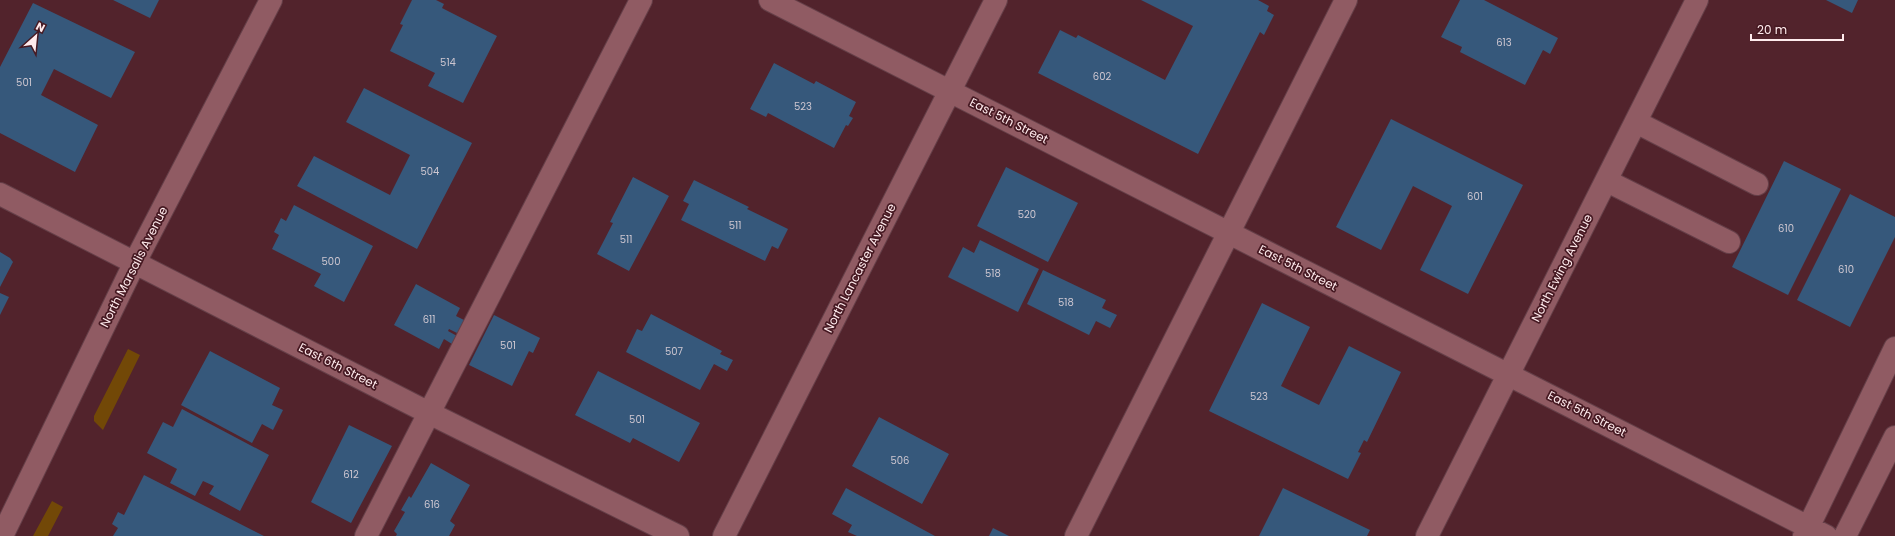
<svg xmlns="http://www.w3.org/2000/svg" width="1895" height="536" font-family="Poppins,sans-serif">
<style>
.green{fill:#724807}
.building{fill:#36587b}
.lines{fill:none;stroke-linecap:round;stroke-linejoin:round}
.minor-casing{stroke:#653f48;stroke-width:24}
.minor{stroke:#905b63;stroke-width:22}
.labels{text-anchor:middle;stroke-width:3.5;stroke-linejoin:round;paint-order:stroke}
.number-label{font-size:10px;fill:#cdc6d0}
.street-label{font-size:12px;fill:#ffebed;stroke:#461922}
</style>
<rect width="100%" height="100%" fill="#52232c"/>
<path class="green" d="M128 349 140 355 103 430 94 421V416Z
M52 501 63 507 48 536H33Z"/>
<path class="building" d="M113 0H159L150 18Z
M412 0H436L444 4 442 8 497 36 463 103 428 86 435 73 390 51 403 25 400 24Z
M1141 0H1258L1269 6 1267 11 1274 15 1264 35 1260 32 1198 154 1038 73 1060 30 1076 38 1078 35 1165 80 1193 26Z
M1460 0H1484L1558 38 1550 54 1543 50 1525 85 1460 52 1462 47 1441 37Z
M1826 0H1858L1852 13Z
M33 3 135 52 111 98 54 69 41 95 98 125 75 172 0 133V67Z
M774 63 814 84 816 81 856 102 849 116 853 118 848 126 846 125 834 148 768 113 766 117 750 109Z
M364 88 472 143 417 249 297 186 314 156 390 195 410 155 346 122Z
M1391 119 1523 185 1468 294 1420 270 1452 206 1413 186 1381 250 1336 227Z
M1784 161 1841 189 1788 295 1732 267Z
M1006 167 1078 203 1048 262 977 226Z
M633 177 669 196 629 271 597 254 613 223 610 222Z
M694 180 749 207 747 209 788 229 778 249 772 246 765 261 681 220 689 204 683 201Z
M1850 194 1895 217V237L1850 327 1797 300Z
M294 205 373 246 344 302 314 286 321 274 272 249 279 235 274 232 281 218 286 221Z
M980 240 1039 269 1018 312 948 277 963 247 974 253Z
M0 252 10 258 13 262 0 287Z
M1043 270 1106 300 1102 308 1117 315 1110 328 1096 321 1089 335 1027 304Z
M416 284 460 308 456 316 466 321 459 334 449 329 448 331 457 336 452 344 444 339 439 349 394 325Z
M0 293 9 297 0 315Z
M1262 303 1310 327 1281 386 1319 405 1349 346 1401 372 1367 442 1364 440 1358 452 1361 453 1348 479 1209 411Z
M651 314 722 351 720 354 733 360 727 371 714 364 700 390 626 352 637 329 642 331Z
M494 315 540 338 533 353 529 351 512 386 469 365Z
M210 351 280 388 272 405 283 410 273 430 262 424 252 443 181 405Z
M598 371 700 423 679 462 633 438 630 443 575 415Z
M182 409 269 455 240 511 209 494 214 486 203 481 195 496 170 483 177 469 147 453 163 422 173 427Z
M879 417 949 454 922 504 852 466Z
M349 425 392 446 351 523 311 502Z
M431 463 470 485 450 521 455 525 449 536H396L397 534 394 531 405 512 401 510 409 496 411 498Z
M144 475 264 536H113L118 528 112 524 118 512 124 515Z
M846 488 935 536H857L848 532 852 525 832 514Z
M1283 488 1370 530 1367 536H1259Z
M993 528 1009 536H989Z"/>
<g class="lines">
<defs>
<path id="minor" d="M770 0 1826 536
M1636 122 1757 184
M1607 181 1729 242
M0 194 429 413 678 536
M2 536 135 262 271 0
M366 536 641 0
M724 536 996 0
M1076 536 1346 0
M1427 536 1697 0
M1804 536 1895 348
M1845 536 1895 437"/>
</defs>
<use href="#minor" class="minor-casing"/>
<use href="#minor" class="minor"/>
</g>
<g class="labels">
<g class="number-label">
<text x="1504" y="46">613</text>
<text x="448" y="66">514</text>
<text x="1102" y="80">602</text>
<text x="24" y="86">501</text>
<text x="803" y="110">523</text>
<text x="430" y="175">504</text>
<text x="1475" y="200">601</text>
<text x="1027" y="218">520</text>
<text x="735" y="229">511</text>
<text x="1786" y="232">610</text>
<text x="626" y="243">511</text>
<text x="331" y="265">500</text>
<text x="1846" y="273">610</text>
<text x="993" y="277">518</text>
<text x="1066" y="306">518</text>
<text x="429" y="323">611</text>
<text x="508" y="349">501</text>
<text x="674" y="355">507</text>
<text x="1259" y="400">523</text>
<text x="637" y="423">501</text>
<text x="900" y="464">506</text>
<text x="351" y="478">612</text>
<text x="432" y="508">616</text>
</g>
<g class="street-label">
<text transform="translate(1009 121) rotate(27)" y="4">East 5th Street</text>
<text transform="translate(134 267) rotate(-63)" y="4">North Marsalis Avenue</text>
<text transform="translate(860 268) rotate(-63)" y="4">North Lancaster Avenue</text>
<text transform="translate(1298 268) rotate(27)" y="4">East 5th Street</text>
<text transform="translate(1562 268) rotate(-63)" y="4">North Ewing Avenue</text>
<text transform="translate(338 366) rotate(27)" y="4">East 6th Street</text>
<text transform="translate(1587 414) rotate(27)" y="4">East 5th Street</text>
</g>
</g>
<g transform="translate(36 36) rotate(27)" stroke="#461922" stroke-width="3" paint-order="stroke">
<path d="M0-3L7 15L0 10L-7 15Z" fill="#ffebed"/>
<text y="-6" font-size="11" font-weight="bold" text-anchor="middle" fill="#ffebed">N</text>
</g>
<path d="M1751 34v6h92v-6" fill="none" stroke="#ffebed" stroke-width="2"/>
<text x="1757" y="34" font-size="12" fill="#ffebed" stroke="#461922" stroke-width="3" paint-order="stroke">20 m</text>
</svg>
